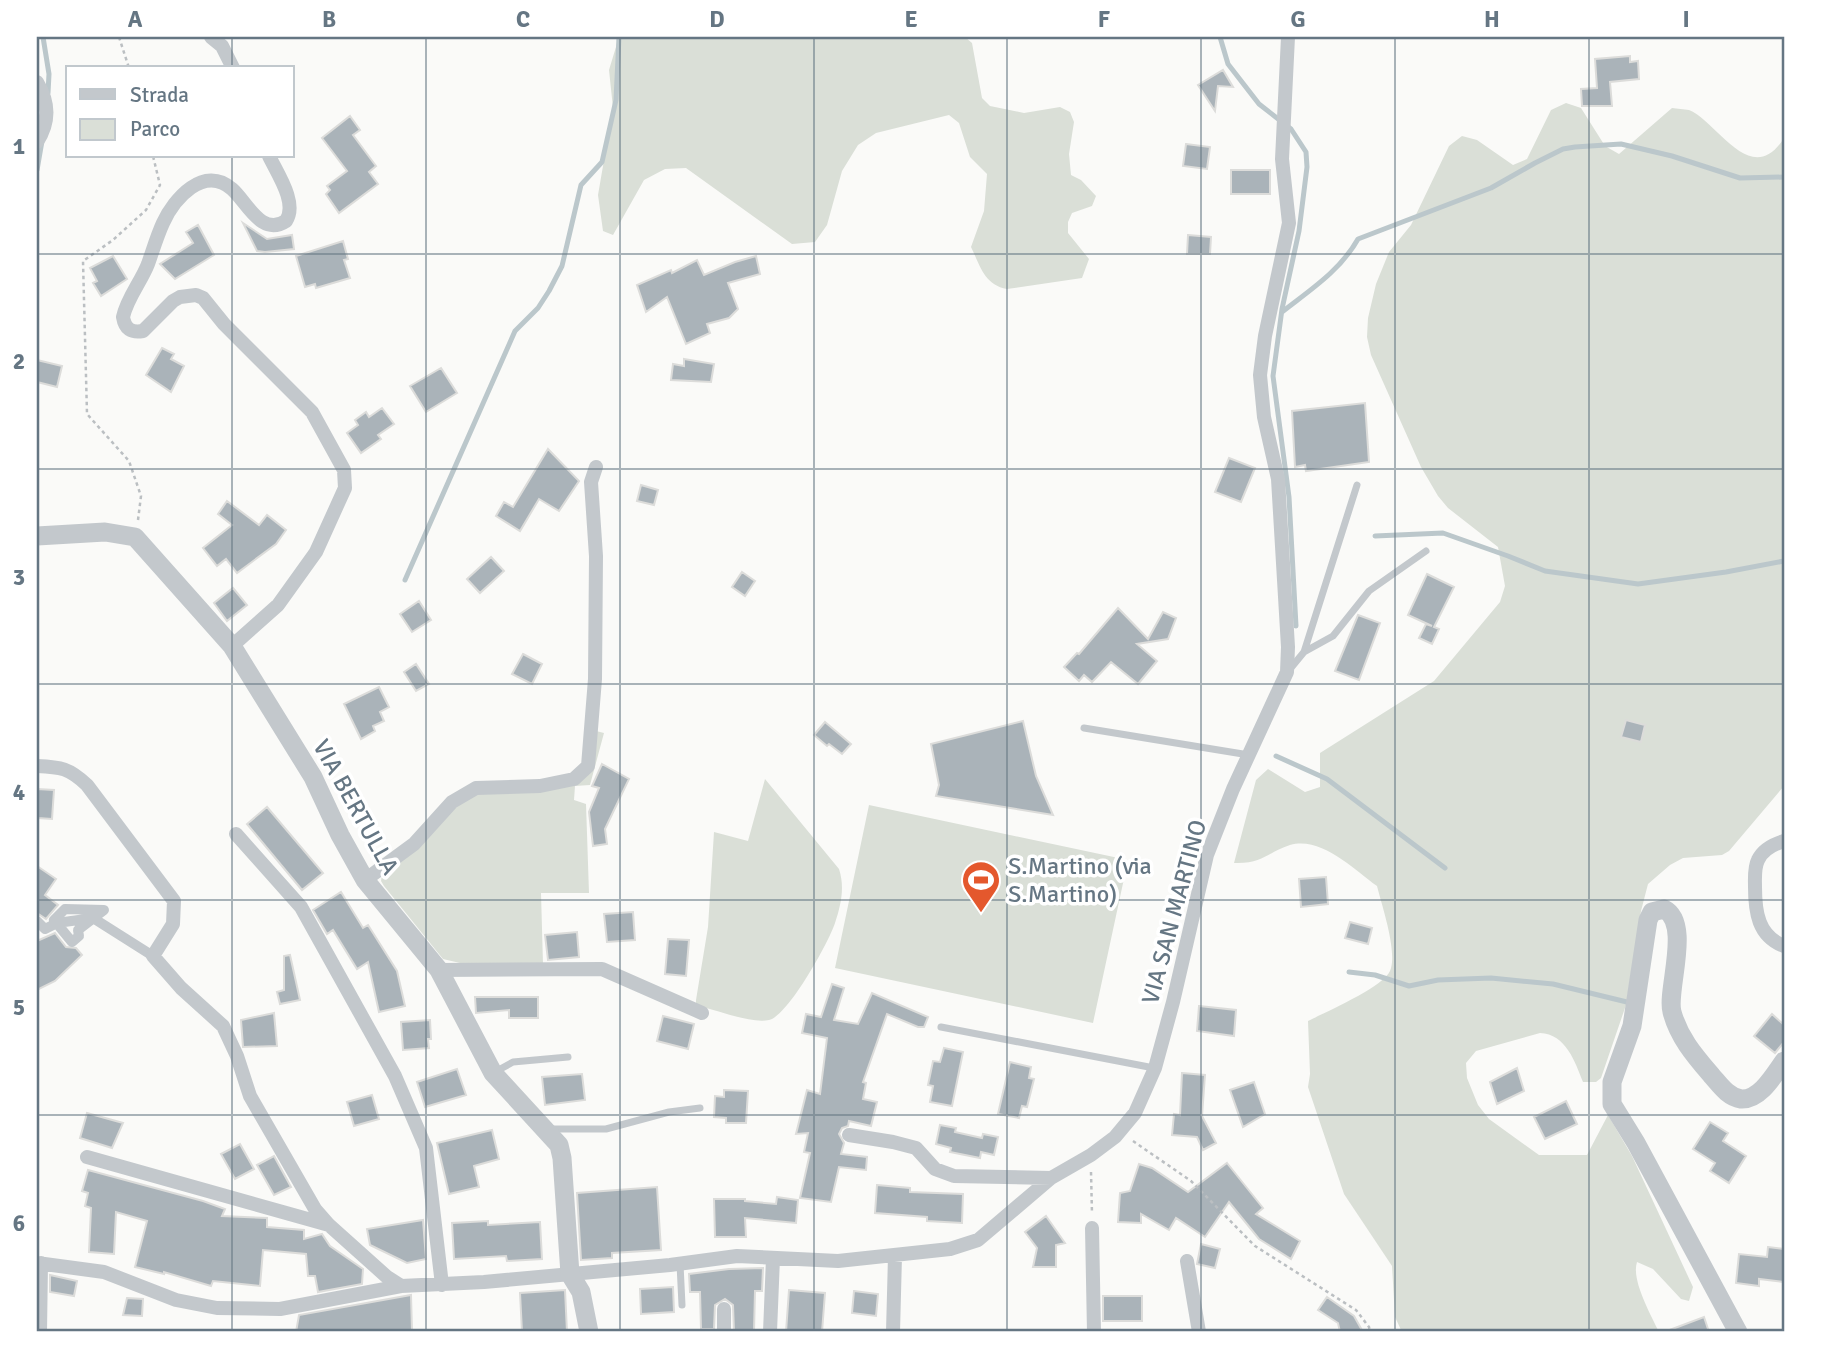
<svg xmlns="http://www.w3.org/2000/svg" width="1821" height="1369" font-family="Signika,sans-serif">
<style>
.green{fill:#dadfd7}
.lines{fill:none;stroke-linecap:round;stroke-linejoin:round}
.stream{stroke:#bbc7cb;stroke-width:5}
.building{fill:#aab3b9;stroke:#dcdcda;stroke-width:2}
.path{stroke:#bbbfc2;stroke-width:2.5;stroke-dasharray:3.5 3.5;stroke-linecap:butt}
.service{stroke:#c3c8cc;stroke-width:7}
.pedestrian{stroke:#c3c8cc;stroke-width:10}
.minor{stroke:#c3c8cc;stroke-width:14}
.tertiary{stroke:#c3c8cc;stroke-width:19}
.grid{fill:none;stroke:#657683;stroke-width:2;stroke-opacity:0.55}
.labels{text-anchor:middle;stroke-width:7;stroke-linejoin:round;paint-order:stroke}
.street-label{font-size:24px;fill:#657683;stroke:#fff}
.poi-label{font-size:24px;fill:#657683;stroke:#fff;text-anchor:start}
.neatline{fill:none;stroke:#657683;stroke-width:2.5}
.grid-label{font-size:23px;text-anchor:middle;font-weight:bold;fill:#657683}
</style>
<rect width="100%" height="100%" fill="#fafaf8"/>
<path class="green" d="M619 37H965L972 43 982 98 990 106 1024 113 1060 107 1070 112 1074 122 1069 154 1071 175 1081 180 1096 196 1092 206 1072 213 1068 222V233L1089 259 1082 278 1007 289C984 285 980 265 971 247L984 211 987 174 970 157 959 123 949 115 876 133 858 145 842 171 827 225 815 242 792 244 686 168 665 169 644 180 613 235 603 231 598 195 613 108 609 70Z
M1566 103 1581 108 1605 146 1619 154 1672 108C1677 109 1684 109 1689 110 1717 121 1751 190 1784 138V786L1729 851 1722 855 1683 858 1670 865 1648 884 1641 911 1626 1005 1601 1078 1596 1082H1583C1575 1062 1566 1034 1540 1033L1476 1051 1466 1063 1467 1078 1478 1105 1489 1119 1539 1155H1587L1608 1115 1632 1156 1693 1287 1689 1301 1681 1299 1653 1269 1637 1262C1631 1280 1651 1315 1659 1332H1402L1395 1317 1392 1266 1344 1194 1308 1087 1310 1074 1308 1021C1326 1012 1383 987 1390 971 1398 953 1382 906 1377 886 1354 870 1322 836 1290 845 1266 853 1263 864 1234 863L1256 780 1268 769 1305 792 1320 787V753L1434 681 1500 602 1505 586 1498 547 1448 508 1438 496 1421 467 1371 355 1367 337 1368 318 1376 284 1389 252 1411 225 1449 146 1462 136 1477 140 1513 165 1527 159 1551 110Z
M596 731 604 733 590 785 575 786 574 800 586 804 589 893H541L543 964 460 963 443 959 384 886 381 881 382 875 459 803 472 793 579 779Z
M765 779 839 869C845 887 841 905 835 923 829 942 788 1016 769 1020 751 1024 717 1010 699 1006L696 1004V1000L708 927 714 832 748 841Z
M869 805 1128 860 1093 1023 835 968Z"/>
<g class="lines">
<path class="stream" d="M43 37 49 74 48 93
M1220 37 1228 64 1259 104 1291 129 1306 152 1307 167 1299 231 1282 309 1273 376 1289 497 1296 626
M37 170 42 141
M1282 312C1310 290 1340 271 1358 239L1491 188 1535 163 1563 149 1575 147 1621 144 1672 156 1740 178 1784 177
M1375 536 1443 533 1508 556 1545 571 1638 584 1726 572 1784 561
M405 580 515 331 538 308 549 291 562 266 581 185 602 162 616 100 619 37
M1276 756 1327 779 1445 868
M1349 972 1375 975 1409 986 1438 980 1491 978 1553 984 1631 1003"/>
</g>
<path class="building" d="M1630 56V62L1638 61 1639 79 1610 82 1612 106H1582L1581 89 1597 88 1595 59Z
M1223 70 1233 87 1218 86 1215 111 1198 85Z
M350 116 360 130 353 135 376 166 369 172 378 184 339 213 326 194 330 190 327 186 347 171 322 138Z
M1186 144 1210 147 1207 169 1183 166Z
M1231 170H1270V194H1231Z
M243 223 267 239 292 235 294 249 265 252 257 251Z
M198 225 214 255 175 279 160 264 193 243 186 232Z
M1188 235 1211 237 1210 254H1187Z
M343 241 348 259 344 260 350 278 316 288 315 284 305 287 296 256Z
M113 256 127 279 101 296 93 283 97 281 90 268Z
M756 256 760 274 728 283 738 309 729 318 707 324 710 333 686 344 667 297 646 312 637 285 671 270 672 273 697 260 704 275 735 262Z
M162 348 174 354 171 359 184 366 171 392 146 375Z
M684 359 714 364 711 382 671 380 673 364 684 366Z
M37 360 62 366 57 387 37 382Z
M441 368 457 393 426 412 410 386Z
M1365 403 1369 462 1306 471 1305 465 1295 467 1292 411Z
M382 408 394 424 378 435 381 439 361 453 347 433 358 425 355 420 366 412 369 417Z
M548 449 579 481 559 511 539 499 520 531 496 516 504 502 513 507Z
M1229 458 1255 468 1241 502 1215 492Z
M641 485 658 490 654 505 637 501Z
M227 501 259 525 267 515 286 530 276 544 237 573 226 559 217 566 203 548 232 525 218 514Z
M491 557 504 571 480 593 467 579Z
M742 572 755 581 745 596 732 587Z
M1427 574 1454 587 1434 627 1439 629 1432 644 1419 638 1426 624 1432 626 1408 615Z
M233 588 247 605 227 621 214 603Z
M419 601 431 620 412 632 400 614Z
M1118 608 1148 639 1163 612 1176 618 1168 639 1137 644 1157 661 1138 684 1111 662 1092 682 1084 675 1079 681 1064 667 1077 653 1079 654Z
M1358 615 1380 623 1359 680 1335 671Z
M523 654 542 664 532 684 512 674Z
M416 664 429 684 416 691 404 672Z
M379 687 389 707 380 712 384 721 373 726 375 731 361 739 344 704Z
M1626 720 1645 725 1641 742 1621 737Z
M1023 721 1036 776 1053 815 936 796 939 785 931 744Z
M825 722 851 744 842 754 829 744 827 746 814 735Z
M602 764 629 779 605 829 607 844 593 846 589 812 599 788 592 786Z
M37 789 54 790 52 819 38 818Z
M267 807 323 873 302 890 247 824Z
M37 866 56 879 45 895 58 905 46 919 37 913Z
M1326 877 1328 904 1301 907 1299 879Z
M341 892 363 928 368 925 397 971 405 1006 379 1012 368 962 357 969 333 930 327 934 313 910Z
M633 912 635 940 607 942 604 914Z
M1350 922 1372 928 1368 944 1345 938Z
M577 932 579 957 548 960 545 935Z
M55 933 66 947 76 948 82 955 55 981 37 990V941Z
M668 939 689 940 686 976 665 974Z
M290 955 300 1000 280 1004 277 992 284 990V956Z
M832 984 844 988 834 1020 858 1024 872 993 928 1017 924 1027H918L887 1014 863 1082 866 1083 863 1099 877 1102 871 1126 849 1121 848 1126 842 1128 839 1134 844 1143 841 1154 867 1157 866 1170 839 1167 831 1202 800 1198 810 1153 804 1152 808 1133 796 1134 807 1090 820 1094 827 1038 802 1033 806 1014 821 1017Z
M475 997H538V1018H509V1010L476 1013Z
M1199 1006 1236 1010 1234 1036 1197 1031Z
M274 1013 277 1046 243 1047 241 1020Z
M1772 1014 1784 1025V1042L1775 1053 1754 1036Z
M663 1016 694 1024 688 1049 657 1041Z
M430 1020 431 1039H428L429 1048 403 1050 401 1022Z
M944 1048 963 1052 952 1106 930 1102 933 1086 928 1085 933 1061 940 1062Z
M1010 1062 1031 1067 1029 1078 1034 1079 1027 1107 1022 1106 1019 1118 998 1114Z
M1517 1068 1524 1091 1497 1104 1490 1082Z
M457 1069 466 1095 425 1107 417 1082Z
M1182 1073 1205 1075 1202 1116 1216 1143 1203 1150 1197 1137 1172 1135 1174 1114 1180 1115Z
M582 1074 585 1100 545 1105 542 1077Z
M1254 1082 1265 1114 1243 1127 1230 1090Z
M724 1090 748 1091 746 1123H726V1118L714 1117 715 1096 724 1097Z
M372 1095 379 1119 354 1126 347 1102Z
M1566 1101 1577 1124 1545 1139 1534 1117Z
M87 1113 123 1123 112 1148 80 1138Z
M1710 1122 1728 1133 1723 1141 1746 1156 1729 1183 1710 1171 1715 1163 1693 1149Z
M940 1125 956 1128 955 1132 982 1138 983 1134 998 1137 994 1155 981 1152 980 1158 950 1152 951 1148 936 1144Z
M492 1130 499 1159 474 1166 479 1187 449 1194 437 1143Z
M240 1144 254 1169 235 1179 221 1154Z
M274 1156 291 1187 274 1195 257 1165Z
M1227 1163 1263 1208 1256 1214 1300 1241 1291 1259 1259 1239 1229 1202 1205 1237 1176 1218 1169 1230 1141 1214V1223L1118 1222 1120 1193 1130 1191 1139 1164 1152 1168 1188 1192Z
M88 1170 203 1201 225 1209 222 1216 267 1218V1227L304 1230V1239L322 1234 330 1246 363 1269 362 1284 318 1292 315 1276H308L306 1254 263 1250 260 1286 213 1281 211 1286 164 1272V1274L135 1267 147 1221 116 1212 114 1254 89 1252 91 1208 85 1206 88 1193 82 1191Z
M877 1185 910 1188V1192L963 1194 962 1223 927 1221V1217L875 1213Z
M657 1187 661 1250 612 1253V1258L581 1260 577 1193Z
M777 1197 798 1200 796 1223 745 1218 746 1237H715L714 1199H745V1201L776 1204Z
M1046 1216 1065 1243 1056 1245V1267H1033L1037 1248 1025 1232Z
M423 1220 426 1259 407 1263 370 1245 367 1229Z
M488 1221V1225L540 1222 542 1259 507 1261 506 1256 454 1259 452 1223Z
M1201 1244 1220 1249 1215 1268 1197 1264Z
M1768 1247 1784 1249V1282L1759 1279V1286L1736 1283 1739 1254 1767 1257Z
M763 1268 762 1291H755L754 1332H734L733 1305 725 1299 715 1305 714 1329H701L700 1292H690L689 1274 729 1269Z
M50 1275 77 1281 74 1296 50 1292Z
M673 1287 674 1312 641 1314 640 1289Z
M565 1290 567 1332H522L520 1293Z
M789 1290 825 1293 822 1332H786Z
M854 1291 878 1294 876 1316 852 1313Z
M411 1295 412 1331 296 1332 299 1315Z
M1103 1296H1142V1321H1103Z
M1327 1297 1354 1316 1363 1332H1340L1338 1323 1318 1310Z
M127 1298 143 1299 142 1316 123 1315Z
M1704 1317 1709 1332H1668L1667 1331Z"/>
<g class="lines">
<path class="path" d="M119 37 129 68
M138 520 141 496 129 461 87 414 83 261 113 240 146 210 160 185 153 156
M1133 1141 1191 1181 1255 1246 1356 1310 1369 1327 1370 1332
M1091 1172 1092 1214"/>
<path class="service" d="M1304 652 1333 636 1369 591 1426 551
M1290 669 1304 652 1357 485
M1084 728 1249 755
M941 1027 1154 1068
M493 1073 513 1062 568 1057
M551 1129H606L669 1112 700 1108
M680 1264 682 1305"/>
<path class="pedestrian" d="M65 909 104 910 78 930 79 936 72 942 54 920Z
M37 921 45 929 57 923 93 918 153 956"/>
<path class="minor" d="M211 37 222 46 233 68
M37 82C49 102 50 122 37 142
M232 646 278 605 316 552 345 488 344 470 312 412 224 324 203 298 196 295 180 297 173 301 143 331C131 333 125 329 123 317 127 298 141 282 148 264 153 250 157 236 163 223 174 199 204 164 232 189 247 202 261 237 286 221 298 203 277 173 269 156
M37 766C61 767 69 768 87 785L174 901 173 924 153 956 181 988 223 1026 237 1056 250 1096 315 1209 329 1225 387 1277 401 1286 484 1282 670 1265 737 1256 838 1261 950 1249 978 1240 1051 1178 1091 1155 1115 1137 1135 1113 1155 1068 1173 1002 1207 855 1233 789 1287 672 1288 647 1278 479 1264 417 1260 375 1265 336 1289 223 1282 159 1288 37
M236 834 301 907 395 1076 426 1148 442 1285
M1784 841C1774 844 1763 849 1758 860 1754 868 1755 878 1755 887 1755 912 1758 936 1784 946
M365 880 414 844 452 802 476 788 540 786 574 779 588 766 595 679 596 556 591 482 596 467
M439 970 602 969 702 1013
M849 1135 893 1142 916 1148 935 1169 954 1176 1051 1178
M87 1157 329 1225
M1092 1228 1094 1332
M1187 1261 1199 1332
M37 1263 104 1272 176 1300 217 1308 280 1309 401 1286
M724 1309V1332
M40 1332 41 1263
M770 1332 773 1258
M893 1332 895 1256"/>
<path class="tertiary" d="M37 536 105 532 135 537 232 646 313 777 340 835 365 880 439 970 493 1073 559 1145 562 1158 570 1274 581 1292 589 1332
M1738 1332 1636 1143 1612 1104V1082L1632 1026 1648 920 1652 912 1664 909C1692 923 1666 991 1672 1012 1679 1038 1695 1056 1712 1076 1720 1085 1728 1097 1741 1099 1760 1100 1774 1075 1784 1061"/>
</g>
<path class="grid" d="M232 37V68M426 37V1332M620 37V1332M814 37V1332M1007 37V1332M1201 37V1332M1395 37V1332M1589 37V1332M232 156V1332M37 254H1784M37 469H1784M37 684H1784M37 900H1784M37 1115H1784"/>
<defs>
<symbol id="stadium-pin" viewBox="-11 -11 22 30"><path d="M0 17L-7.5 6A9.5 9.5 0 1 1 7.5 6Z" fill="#e4582d" stroke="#fff"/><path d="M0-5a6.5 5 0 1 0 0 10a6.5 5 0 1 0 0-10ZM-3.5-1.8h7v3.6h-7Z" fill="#fff"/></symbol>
</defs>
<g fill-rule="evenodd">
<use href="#stadium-pin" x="959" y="858" width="44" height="60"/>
</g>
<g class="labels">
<g class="street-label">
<text transform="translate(356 807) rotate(61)" y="8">VIA BERTULLA</text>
<text transform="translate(1174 912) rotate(-75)" y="8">VIA SAN MARTINO</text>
</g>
<g class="poi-label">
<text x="1008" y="874">S.Martino (via<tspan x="1008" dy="28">S.Martino)</tspan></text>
</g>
</g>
<rect width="1821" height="1369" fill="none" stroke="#ffffff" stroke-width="77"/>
<rect x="66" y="66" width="228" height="91" fill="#ffffff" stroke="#c1c8cd" stroke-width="2"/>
<rect x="80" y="89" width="35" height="10" fill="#c3c8cc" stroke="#c1c8cd" stroke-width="2"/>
<text x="130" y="102" font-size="21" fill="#657683">Strada</text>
<rect x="80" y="119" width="35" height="21" fill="#dadfd7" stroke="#c1c8cd" stroke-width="2"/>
<text x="130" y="136" font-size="21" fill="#657683">Parco</text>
<rect x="38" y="38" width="1745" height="1292" class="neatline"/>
<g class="grid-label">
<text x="135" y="27">A</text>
<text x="329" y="27">B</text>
<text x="523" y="27">C</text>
<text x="717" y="27">D</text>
<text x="911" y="27">E</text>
<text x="1104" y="27">F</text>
<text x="1298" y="27">G</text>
<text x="1492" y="27">H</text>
<text x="1686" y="27">I</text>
<text x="19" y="154">1</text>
<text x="19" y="369">2</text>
<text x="19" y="585">3</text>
<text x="19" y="800">4</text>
<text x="19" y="1015">5</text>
<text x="19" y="1231">6</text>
</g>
</svg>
